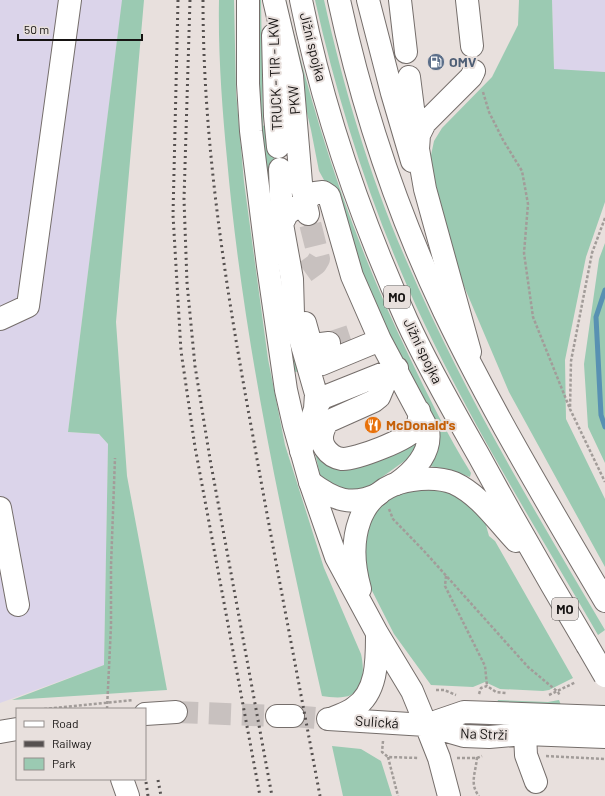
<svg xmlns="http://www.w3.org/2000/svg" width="605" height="796" font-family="Barlow,sans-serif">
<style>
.industrial{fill:#dbd4ea}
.green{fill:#9bcab2}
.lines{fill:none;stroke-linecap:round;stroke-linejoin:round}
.stream{stroke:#5891b2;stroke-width:5}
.minor-tunnel{stroke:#c8c1bf;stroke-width:22;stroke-dasharray:22 11;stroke-linecap:butt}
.minor-casing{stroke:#756e6b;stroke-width:24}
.highway-casing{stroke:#756e6b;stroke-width:24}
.path{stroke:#a29c99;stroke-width:2.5;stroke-dasharray:3 2;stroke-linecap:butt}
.minor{stroke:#fff;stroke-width:22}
.highway{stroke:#fff;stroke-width:22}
.rail{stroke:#565150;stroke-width:3;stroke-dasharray:2 4;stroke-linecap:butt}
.highway-bridge-casing{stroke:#756e6b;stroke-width:24;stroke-linecap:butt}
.highway-bridge{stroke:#fff;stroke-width:22}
.labels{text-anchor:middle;stroke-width:4;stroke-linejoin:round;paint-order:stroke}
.shield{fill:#e8e0dd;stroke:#55504f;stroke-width:1}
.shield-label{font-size:13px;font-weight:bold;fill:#161312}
.street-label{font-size:14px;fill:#161312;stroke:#e8e0dd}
.service-label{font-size:14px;font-weight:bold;fill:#4e5e75;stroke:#e8e0dd;text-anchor:start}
.food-label{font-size:14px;font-weight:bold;fill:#c56008;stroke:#e8e0dd;text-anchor:start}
</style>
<rect width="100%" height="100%" fill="#e8e0dd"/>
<path class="industrial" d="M0 0H122V2L68 432 99 434 108 444 104 665 0 703Z
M552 0H605V72L554 70Z"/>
<path class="green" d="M122 0H144L116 322 127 476 167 690 12 700 104 665 108 444 99 434 68 432Z
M219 0H234L236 92 244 182 268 359 285 445 324 568 361 654C364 667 365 688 351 695 342 699 330 697 322 696 282 519 243 340 227 159 222 106 218 53 219 0Z
M256 0H261L263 125 271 136 304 370 291 373 259 129Z
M280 0H286C315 125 353 240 409 356 428 396 448 436 471 473L470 477 447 469 429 466 391 348 329 189 319 171 311 130Z
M315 0H324C344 89 370 178 407 262 462 390 534 510 605 630L598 635C539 533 476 432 425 325 376 222 340 112 315 0Z
M519 0H552L554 69 605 72V202L586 257 565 360 566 419 605 499V567L509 392 455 265 430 160 434 141 442 128 492 77 518 25Z
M605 243V463L588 427 584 364 599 259Z
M418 432 417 452 364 490 350 494 322 479 320 475 314 448 324 456Z
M414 486 454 492 484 518 489 536 495 541 573 678 549 690 543 691 500 689 485 682 473 687 431 685 394 634 365 577 363 534 384 499Z
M498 700 548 702 559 700 561 705 497 703Z
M332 746 361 749 381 761 392 796H343Z"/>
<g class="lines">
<path class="stream" d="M605 290 596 317 601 415 605 427"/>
<path class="minor-tunnel" d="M305 272 316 264 319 259 308 215
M329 343 359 333
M176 712 277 716
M293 716 328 719"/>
<defs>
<path id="minor" d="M274 0 292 76 301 183 308 214
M368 0 392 93 412 161
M400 0 406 52
M467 0 472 46
M273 35 275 116 278 147
M409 77 417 140
M280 169 282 224
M0 319 28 306 70 0
M305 323 310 341 313 345 329 343
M470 352 425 189 418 149 419 135 425 123 471 77 474 71
M306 358 315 364H322L380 340
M390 371 379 397 374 401 327 422C323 430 319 439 325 448 329 454 335 458 342 459 355 460 409 439 415 429 419 423 420 417 419 411
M315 409 322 398 397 368
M301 451 315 409 316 394 293 314 292 279 282 224 287 214 315 193 323 192 329 196 352 276 380 340 428 430C432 453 414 471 396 484
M310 482C334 500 351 507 379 494
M0 508 18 605
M145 714 176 712
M277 716H293
M328 719 426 725 464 736 489 737 525 734 605 737
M426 725 464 712 605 717
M426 725 439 758 449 796
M0 732 17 729
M525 734 526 755 536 782
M122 779 128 796"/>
<path id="highway" d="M248 0V84L251 131 268 266 286 390 294 425 310 482 336 557 377 633 412 691 426 725
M301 0C323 110 361 219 407 321 428 367 454 412 479 456 514 520 550 583 587 645
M339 0C362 107 397 212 444 311 492 411 549 506 605 601
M360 589C347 543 355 488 412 480 426 478 441 478 454 483 480 495 497 521 516 541
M331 719C339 715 348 713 354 708 378 692 377 659 377 633"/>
</defs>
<use href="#minor" class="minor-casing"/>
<use href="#highway" class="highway-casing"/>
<path class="path" d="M483 92 489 112 503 140 522 171 528 204 524 253 533 317 570 409
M605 218 592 253 571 361 570 409 605 482
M389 509 393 519 424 551 528 667 558 692 560 696
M446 576 445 586 485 666 487 686
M436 690H444L456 695
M479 694 481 688 487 686 496 692 506 693
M549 695 576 682
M44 709 133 700
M107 709 111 626V566L115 458
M383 741 382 752 388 757 418 758
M546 756 605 759
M388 757 398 796
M477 757C476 772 469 784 479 796
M457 758H477L482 756"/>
<use href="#minor" class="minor"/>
<use href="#highway" class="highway"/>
<path class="rail" d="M178 0 173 215 181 351 195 447 260 796
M190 0 184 199 187 283 195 366 210 459 272 796
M203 0C203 149 227 295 254 442 275 560 298 678 320 796
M158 780 161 796
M146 782 148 796"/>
<defs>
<path id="highway-bridge" d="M587 645 605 676"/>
</defs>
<use href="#highway-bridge" class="highway-bridge-casing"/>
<use href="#highway-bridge" class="highway-bridge"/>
</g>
<defs>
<symbol id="fuel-disc" viewBox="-11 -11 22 22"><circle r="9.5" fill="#5c6f8a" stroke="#e8e0dd"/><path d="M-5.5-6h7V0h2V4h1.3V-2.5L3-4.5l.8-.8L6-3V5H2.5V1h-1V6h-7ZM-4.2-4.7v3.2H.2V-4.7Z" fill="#fff"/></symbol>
<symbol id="restaurant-disc" viewBox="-11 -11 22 22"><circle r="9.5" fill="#e8710a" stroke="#e8e0dd"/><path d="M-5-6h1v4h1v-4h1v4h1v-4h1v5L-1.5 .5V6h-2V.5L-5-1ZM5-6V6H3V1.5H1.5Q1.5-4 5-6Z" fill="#fff"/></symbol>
</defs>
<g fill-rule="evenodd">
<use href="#fuel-disc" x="426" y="52" width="20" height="20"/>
<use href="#restaurant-disc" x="363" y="415" width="20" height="20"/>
</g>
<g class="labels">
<g class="shield">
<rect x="384" y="286" width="26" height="22" rx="3"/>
<rect x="552" y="598" width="26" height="22" rx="3"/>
</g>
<g class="shield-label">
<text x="397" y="302">MO</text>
<text x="565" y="614">MO</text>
</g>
<g class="street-label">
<text transform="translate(313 47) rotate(76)" y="5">Jižní spojka</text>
<text transform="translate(275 74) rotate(-92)" y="5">TRUCK - TIR - LKW</text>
<text transform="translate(294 100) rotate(-95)" y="5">PKW</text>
<text transform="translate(423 351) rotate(64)" y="5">Jižní spojka</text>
<text transform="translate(377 722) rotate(4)" y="5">Sulická</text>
<text transform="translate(484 734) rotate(2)" y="5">Na Strži</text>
</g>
<g class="service-label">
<text x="449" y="67">OMV</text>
</g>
<g class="food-label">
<text x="386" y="430">McDonald's</text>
</g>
</g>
<rect x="16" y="708" width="130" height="72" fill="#e8e0dd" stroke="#948e8c"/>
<rect x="24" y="721" width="20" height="6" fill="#ffffff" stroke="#948e8c"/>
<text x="52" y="728" font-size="12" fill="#161312">Road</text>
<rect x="24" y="741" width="20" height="6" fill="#565150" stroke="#948e8c"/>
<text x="52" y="748" font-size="12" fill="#161312">Railway</text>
<rect x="24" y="758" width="20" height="12" fill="#9bcab2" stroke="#948e8c"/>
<text x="52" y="768" font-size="12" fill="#161312">Park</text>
<path d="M18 34v6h124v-6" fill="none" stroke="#161312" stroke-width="2"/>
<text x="24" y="34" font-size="12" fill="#161312" stroke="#e8e0dd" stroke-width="3" paint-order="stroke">50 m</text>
</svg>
